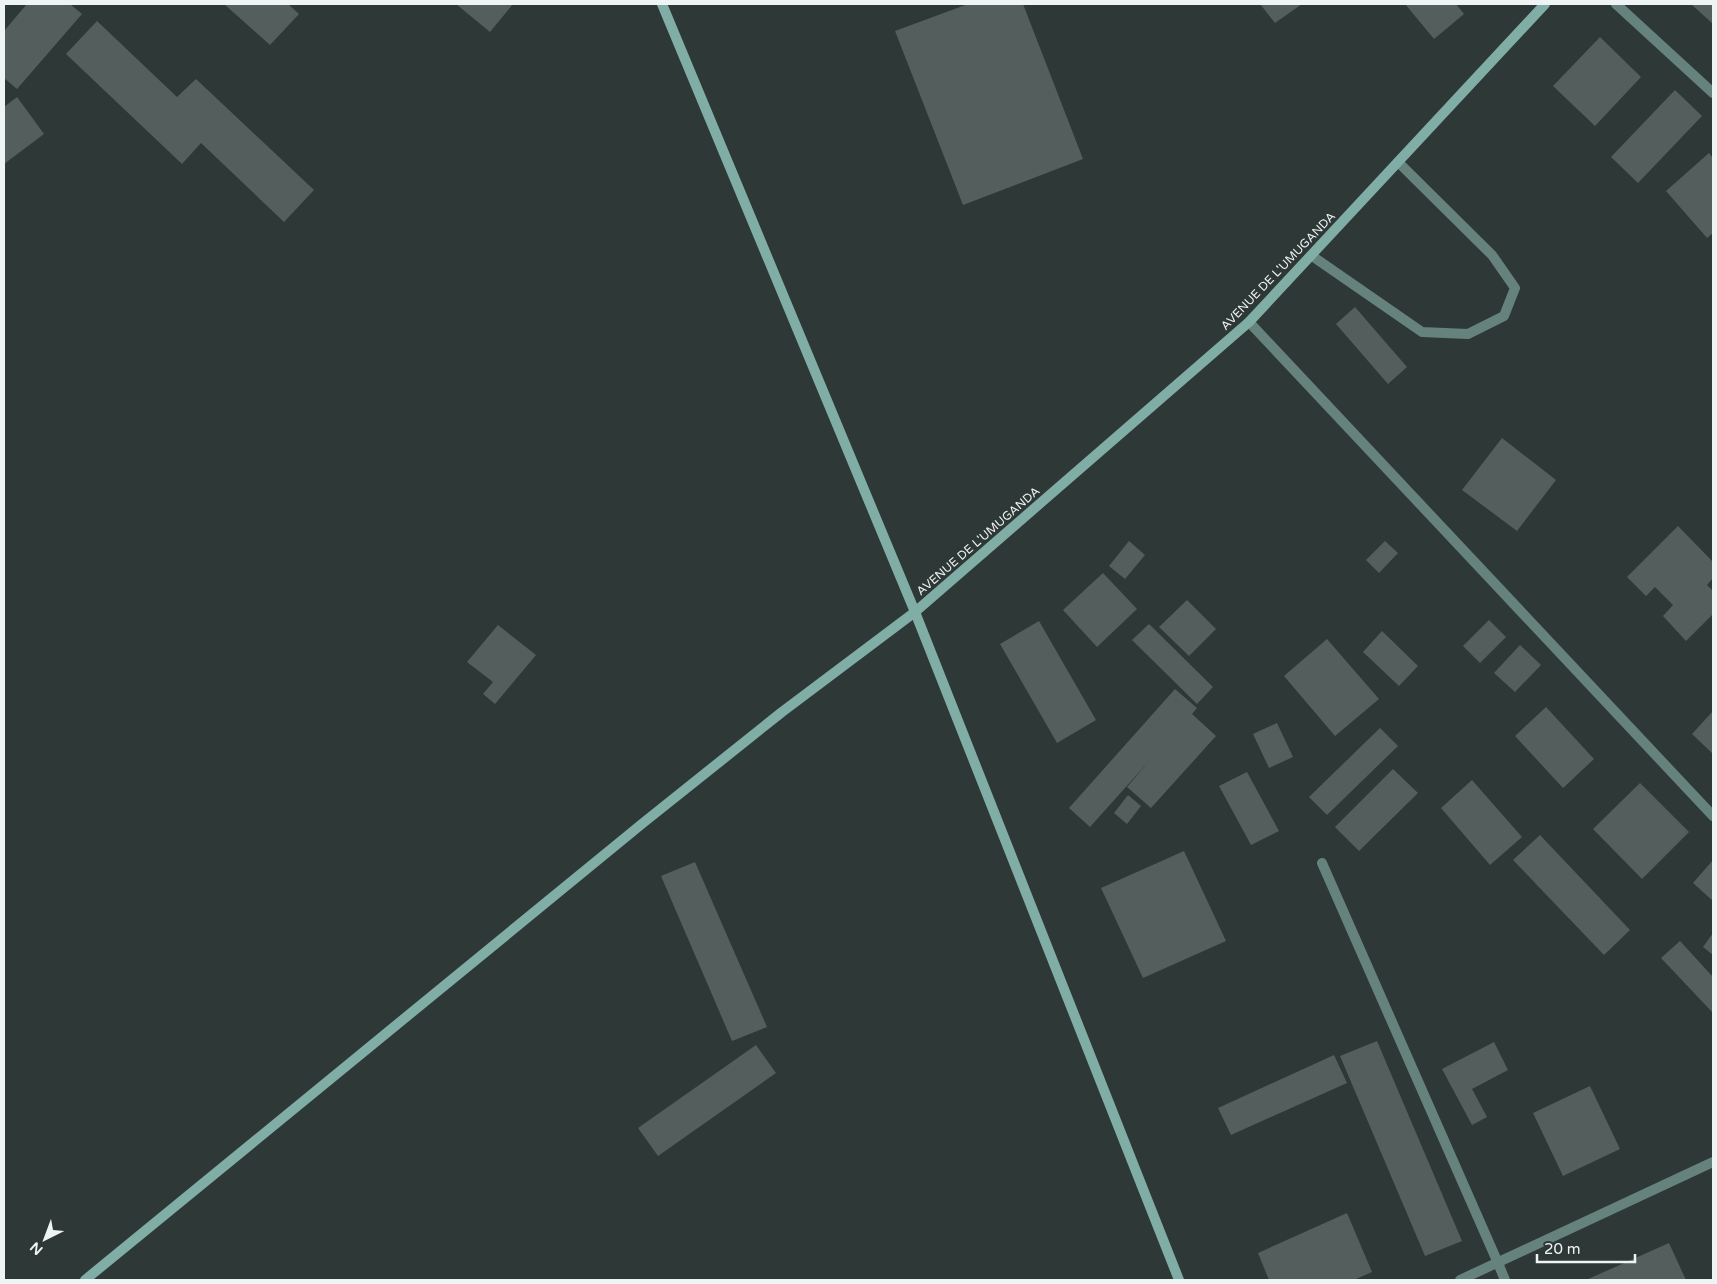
<svg xmlns="http://www.w3.org/2000/svg" width="1717" height="1284" font-family="'Varela Round',sans-serif">
<style>
.building{fill:#545f5d}
.lines{fill:none;stroke-linecap:round;stroke-linejoin:round}
.lane{stroke:#66827d;stroke-width:10}
.street{stroke:#66827d;stroke-width:10}
.secondary{stroke:#80ada5;stroke-width:10}
.labels{text-anchor:middle;stroke-width:4.5;stroke-linejoin:round;paint-order:stroke}
.street-label{font-size:12px;fill:#eef4f3;stroke:#2e3836}
</style>
<rect width="100%" height="100%" fill="#2e3836"/>
<path class="building" d="M27 4H70L82 14 17 89 4 78V31Z
M224 4H288L299 14 270 45Z
M456 4H513L490 32Z
M968 4H1023L1083 159 963 205 895 31Z
M1260 4H1302L1275 23Z
M1405 4H1456L1464 14 1434 39Z
M1691 4H1713V24Z
M97 21 177 97 196 79 314 190 284 222 201 143 182 164 66 54Z
M1600 37 1641 77 1595 126 1553 86Z
M1675 90 1702 116 1638 183 1611 157Z
M17 97 44 134 4 164V107Z
M1709 153 1713 158V233L1707 238 1666 191Z
M1355 307 1407 367 1388 384 1336 324Z
M1502 438 1556 480 1517 531 1462 490Z
M1678 526 1713 562V578L1707 585 1713 591V614L1686 641 1663 616 1673 605 1655 587 1646 596 1627 577Z
M1129 541 1145 555 1125 579 1109 566Z
M1385 541 1398 553 1379 573 1366 560Z
M1103 573 1137 609 1097 647 1063 610Z
M1187 600 1216 629 1189 656 1159 627Z
M1489 620 1506 637 1480 663 1463 646Z
M1039 621 1096 720 1057 743 1000 644Z
M1149 624 1213 687 1197 704 1132 640Z
M498 625 536 655 495 704 483 694 493 682 467 662Z
M1382 631 1418 666 1399 686 1363 652Z
M1327 639 1379 699 1335 736 1284 676Z
M1520 645 1541 665 1515 692 1494 673Z
M1175 689 1197 708 1192 714 1216 736 1151 808 1127 787 1150 760 1090 827 1069 808Z
M1546 707 1594 759 1563 788 1515 736Z
M1713 711V754L1692 734Z
M1277 723 1293 757 1269 768 1253 734Z
M1380 728 1398 746 1327 815 1309 797Z
M1393 769 1418 793 1359 851 1335 827Z
M1247 772 1279 831 1251 845 1219 786Z
M1472 780 1522 837 1490 865 1441 808Z
M1640 783 1689 832 1642 879 1593 829Z
M1128 795 1141 806 1127 824 1114 813Z
M1540 835 1630 930 1604 955 1513 860Z
M1184 851 1226 941 1143 978 1101 888Z
M1713 860V901L1693 883Z
M695 862 767 1027 732 1041 661 876Z
M1713 933V955L1703 947Z
M1680 941 1713 977V1013L1661 958Z
M1377 1041 1462 1241 1425 1256 1340 1056Z
M1494 1042 1508 1070 1472 1089 1487 1117 1472 1125 1442 1069Z
M756 1045 776 1073 658 1156 638 1128Z
M1334 1055 1347 1083 1231 1135 1218 1108Z
M1590 1086 1620 1149 1563 1176 1533 1113Z
M1347 1213 1372 1272 1354 1280H1269L1258 1253Z
M1669 1243 1686 1280H1586Z"/>
<g class="lines">
<path class="lane" d="M1312 256 1422 332 1468 334 1504 316 1515 288 1492 255 1398 162
M1322 863 1498 1263"/>
<path class="street" d="M1616 4 1713 93
M1249 322 1713 816
M1498 1263 1505 1280
M1460 1280 1713 1162"/>
<path class="secondary" d="M662 4 915 612 1179 1280
M85 1280 643 823 782 712 915 612 1249 322 1545 4"/>
</g>
<g class="labels">
<g class="street-label">
<text transform="translate(1278 271) rotate(-46)" y="4">AVENUE DE L'UMUGANDA</text>
<text transform="translate(978 541) rotate(-41)" y="4">AVENUE DE L'UMUGANDA</text>
</g>
</g>
<rect width="1717" height="1284" fill="none" stroke="#eef4f3" stroke-width="10"/>
<g transform="translate(45 1239) rotate(222)" stroke="#2e3836" stroke-width="4" paint-order="stroke">
<path d="M0-4L9 19L0 12L-9 19Z" fill="#eef4f3"/>
<text y="-8" font-size="14" font-weight="bold" text-anchor="middle" fill="#eef4f3">N</text>
</g>
<path d="M1537 1254v8h98v-8" fill="none" stroke="#eef4f3" stroke-width="2.5"/>
<text x="1544" y="1254" font-size="15" fill="#eef4f3" stroke="#2e3836" stroke-width="4" paint-order="stroke">20 m</text>
</svg>
